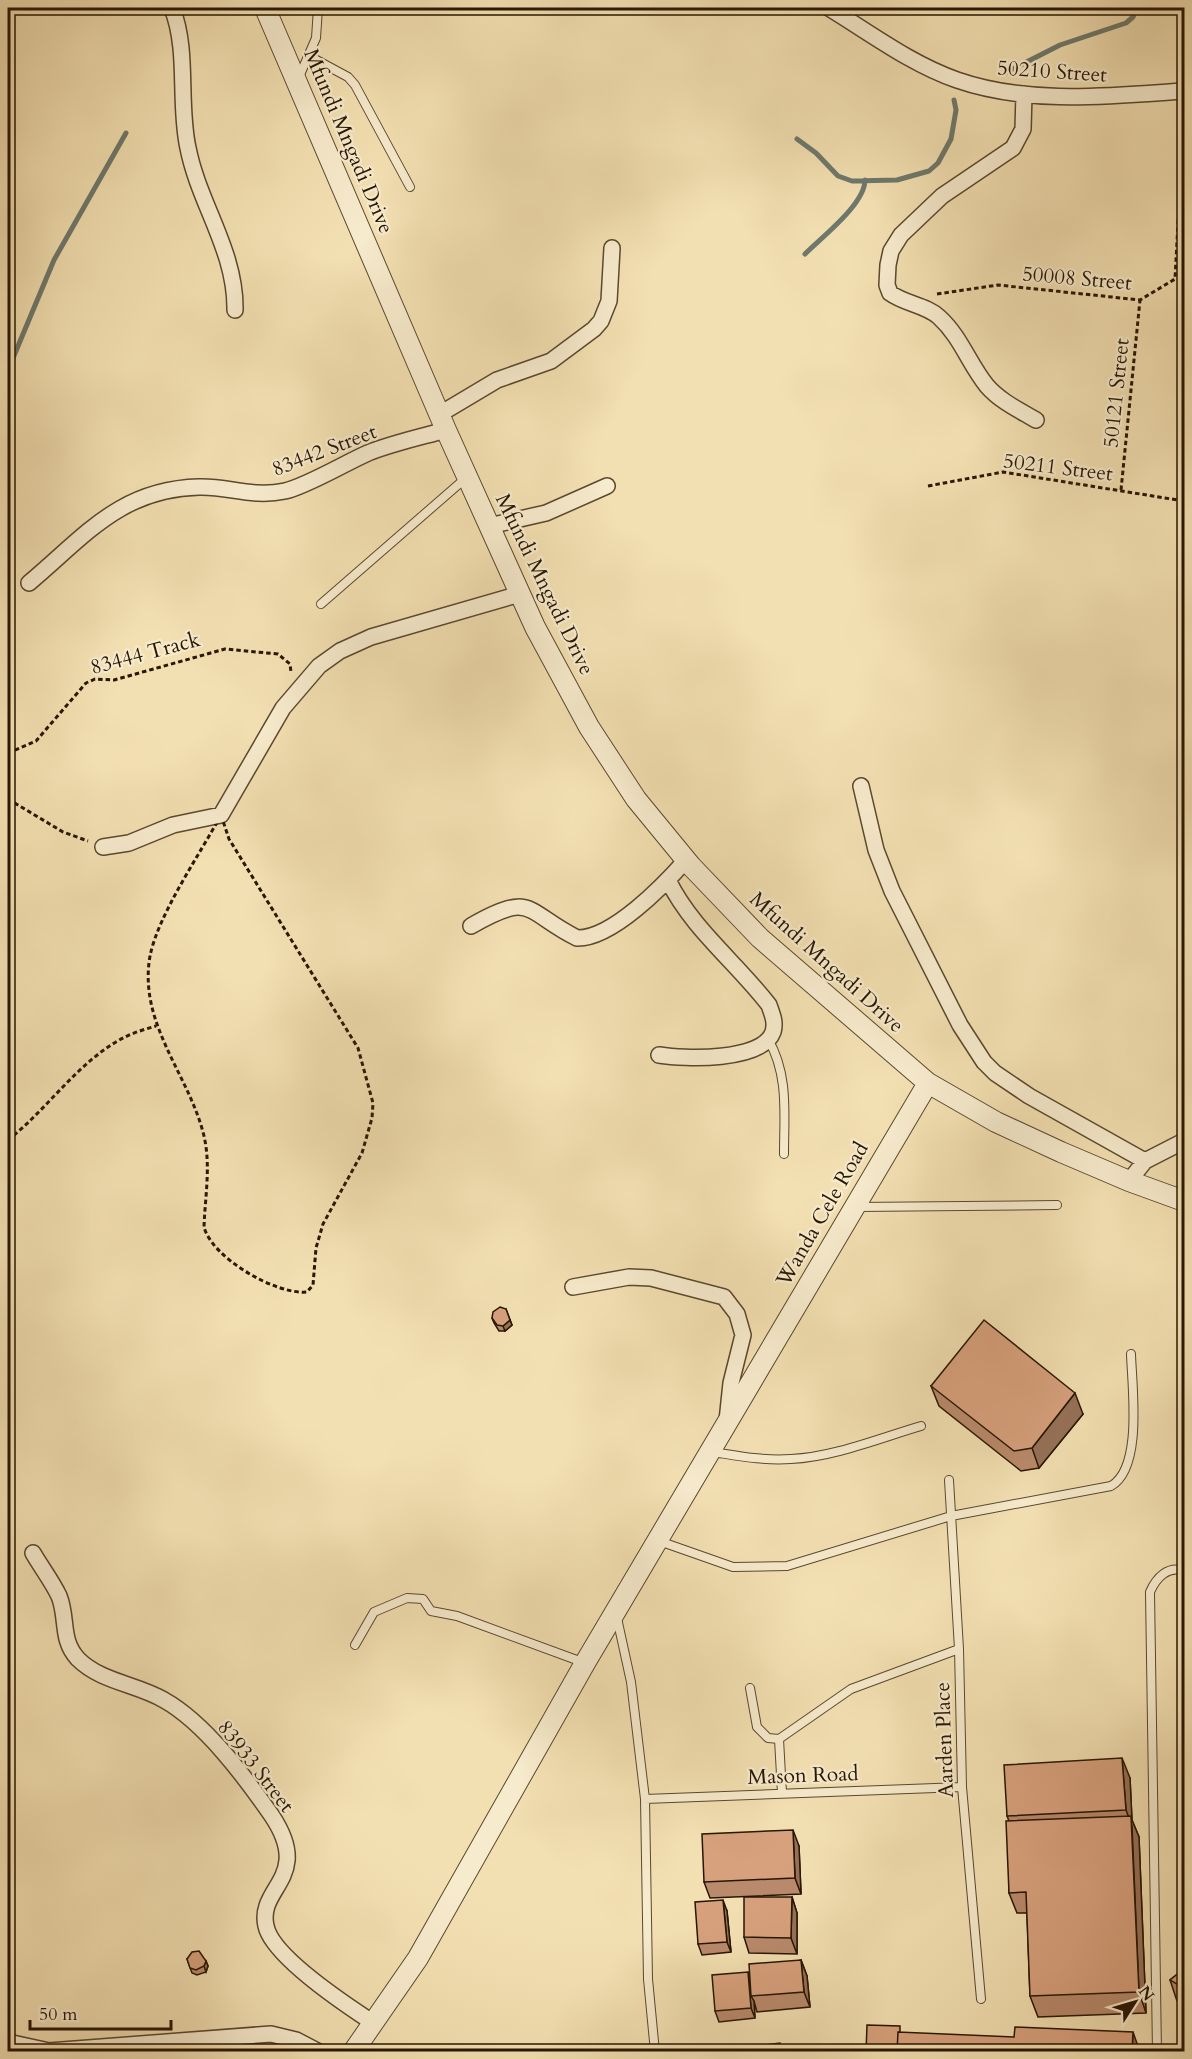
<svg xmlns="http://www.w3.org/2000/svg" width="1192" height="2059" font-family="Cardo,serif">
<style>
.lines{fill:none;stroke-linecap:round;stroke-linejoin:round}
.stream{stroke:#6e796d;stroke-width:5}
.service-casing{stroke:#5a482e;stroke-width:10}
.minor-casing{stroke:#5a482e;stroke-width:18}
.tertiary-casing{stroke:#5a482e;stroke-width:22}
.path{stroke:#271602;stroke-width:3;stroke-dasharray:4.5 3;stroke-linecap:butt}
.service{stroke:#f7ebcd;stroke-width:8}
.minor{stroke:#f7ebcd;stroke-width:15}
.tertiary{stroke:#f7ebcd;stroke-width:20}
.wall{fill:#b98a6c;stroke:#271602;stroke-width:1.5}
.shaded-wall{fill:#967158;stroke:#271602;stroke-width:1.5}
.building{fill:#d7a17d;stroke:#271602;stroke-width:1.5}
.labels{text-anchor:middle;stroke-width:4.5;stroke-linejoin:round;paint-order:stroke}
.street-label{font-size:21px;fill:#271602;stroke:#f7ebcd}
</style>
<rect width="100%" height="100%" fill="#f3e0b2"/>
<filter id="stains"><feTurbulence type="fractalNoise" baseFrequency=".00333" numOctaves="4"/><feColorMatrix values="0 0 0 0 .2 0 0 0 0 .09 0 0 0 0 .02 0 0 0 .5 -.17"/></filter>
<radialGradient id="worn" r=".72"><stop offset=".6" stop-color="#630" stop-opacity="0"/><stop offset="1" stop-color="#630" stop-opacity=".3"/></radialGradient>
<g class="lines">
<path class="stream" d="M1005 73 1060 45 1126 23 1133 17 1137 8
M797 139 816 153 838 176 852 181 897 180 929 171 938 163 951 139 956 110 954 100
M805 254C822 237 865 204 865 180
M8 370 54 260 126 133"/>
<defs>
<path id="service" d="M309 56 348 77 355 85 410 187
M299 77 316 38 318 8
M321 604 467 477
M768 1039C789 1075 784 1114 784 1154
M856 1207 1057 1205
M713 1452C739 1456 764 1461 791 1459 834 1457 880 1438 921 1426
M949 1480 959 1649 962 1787 981 1999
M659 1541 733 1567 787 1566 951 1516 1111 1486C1143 1468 1132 1387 1131 1354
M617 1618 631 1682 645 1799 648 1979 655 2052
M355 1645 374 1612 407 1598 423 1599 431 1611 457 1616 585 1663
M750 1688 757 1727 768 1738 779 1739 851 1689 959 1649
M779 1739 782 1793
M645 1799 962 1787
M1157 2052 1150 1592C1156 1578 1168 1565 1184 1571"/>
<path id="minor" d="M172 8C189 51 178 103 188 148 199 204 236 251 235 310
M829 8C870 33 911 64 957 80 1029 105 1110 96 1184 91
M1024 94 1023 129 1013 148 942 196 901 235 891 251 888 265 887 285 890 293C905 304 926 305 939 317 961 337 969 364 987 386 1000 401 1019 410 1036 420
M440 414 497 380 551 361 594 329 601 321 609 301 612 248
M489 526 546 513 607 486
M29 583C85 536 120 489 199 487 229 486 252 498 285 491 307 486 345 463 368 453 393 443 421 437 446 430
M861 786 876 850 892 891 960 1025 984 1062 995 1073 1029 1096 1145 1161
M103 847 129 843 173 825 221 815 283 708 319 666 340 651 371 637 520 594
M471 926C533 890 525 912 577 938 612 939 664 885 686 860
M659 1055C684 1059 762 1062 773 1032 776 1022 772 1014 769 1005 736 962 692 929 668 880
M1129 1181 1145 1161 1184 1141
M573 1287 629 1277 651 1278 724 1297 737 1314 743 1335 731 1383 727 1421
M33 1553C41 1567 52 1581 59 1596 68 1618 60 1640 78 1659 101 1682 137 1684 164 1700 205 1723 245 1777 272 1816 313 1878 257 1887 266 1926 272 1956 346 2005 372 2022
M8 2042 49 2051 271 2034 296 2040 319 2052"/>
<path id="tertiary" d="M265 8 446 430 535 627 589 727 636 799 691 866 760 938 928 1083 996 1122 1061 1152 1129 1181 1184 1201
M353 2052 418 1958 585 1663 928 1083"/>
</defs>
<use href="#service" class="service-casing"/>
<use href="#minor" class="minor-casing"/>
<use href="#tertiary" class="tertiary-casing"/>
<path class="path" d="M937 294 998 285 1140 300 1175 279 1184 112
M928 486 1003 472 1184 501
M1121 490 1140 300
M8 753 36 741 86 683 95 679 114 680 225 649 278 654 290 664 291 672
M8 799 63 832 88 841
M221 815 229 839 358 1048 373 1103 372 1118 362 1153 323 1224 316 1248 313 1285 307 1292C276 1295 212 1258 204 1227 205 1197 211 1166 204 1136 189 1074 138 1024 150 956 158 915 200 854 221 815Z
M8 1140C48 1109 79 1060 125 1037 135 1032 146 1029 156 1026"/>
<use href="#service" class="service"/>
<use href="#minor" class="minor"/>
<use href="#tertiary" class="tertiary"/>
</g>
<path class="wall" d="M506 1309 512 1325 505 1331H499L494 1323 492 1318Z
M931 1386 1083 1414 1039 1468 1021 1471 939 1406Z
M1130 1778 1132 1820 1139 1837 1146 2013 1038 2017 1030 1996 1027 1913H1017L1009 1893V1821L1007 1816Z
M799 1846 801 1894 710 1898 704 1882Z
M792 1897 797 1913V1954L749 1953 744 1937Z
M727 1911 731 1952 702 1955 698 1944Z
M187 1959 206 1961 208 1966 206 1972 197 1975 192 1973Z
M801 1960 807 1976 810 2007 757 2012 754 2001 755 2018 719 2022 715 2011 750 1979Z
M1185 1968V2005L1177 2001 1170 1980Z"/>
<path class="shaded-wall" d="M510 1320 512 1325 505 1331 503 1326Z
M1075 1393 1083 1414 1039 1468 1032 1448Z
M1122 1758 1130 1778 1132 1820 1139 1837 1146 2013 1139 1992 1132 1826 1126 1810Z
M793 1830 799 1846 801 1894 795 1878Z
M792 1897 797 1913V1954L791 1938Z
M723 1900 727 1911 731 1952 727 1942Z
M801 1960 807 1976 810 2007 804 1992Z
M206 1961 208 1966 206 1972 204 1966Z
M748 1972 751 1982V1996L754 2001 755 2018 751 2008Z
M1133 2032 1140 2052H1132Z"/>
<path class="building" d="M500 1307 506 1309 510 1320 503 1326 497 1325 492 1318 493 1312Z
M984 1320 1075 1393 1032 1448 1014 1451 931 1386Z
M1122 1758 1126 1810 1007 1816 1004 1765Z
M1131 1816 1139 1992 1030 1996 1026 1892 1009 1893 1006 1821Z
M793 1830 795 1878 704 1882 702 1834Z
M744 1897H792L791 1938 744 1937Z
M723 1900 727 1942 698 1944 695 1902Z
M199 1951 206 1961 204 1966 196 1970 190 1968 187 1959 192 1952Z
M801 1960 804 1992 751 1996 749 1964Z
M1185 1968V1989L1170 1980Z
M748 1972 751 2008 715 2011 712 1975Z
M867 2025 900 2026V2032H898L897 2052H866Z
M1015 2027 1133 2032 1132 2052H897L898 2032 1014 2037Z
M780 2043 781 2052H721V2050Z"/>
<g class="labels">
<g class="street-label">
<text transform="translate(1052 71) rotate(4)" y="7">50210 Street</text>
<text transform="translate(349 141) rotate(67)" y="7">Mfundi Mngadi Drive</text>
<text transform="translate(1077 278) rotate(5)" y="7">50008 Street</text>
<text transform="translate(1116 393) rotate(-84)" y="7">50121 Street</text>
<text transform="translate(324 450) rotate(-21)" y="7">83442 Street</text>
<text transform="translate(1058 467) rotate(7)" y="7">50211 Street</text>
<text transform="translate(545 584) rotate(64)" y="7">Mfundi Mngadi Drive</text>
<text transform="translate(145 653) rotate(-15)" y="7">83444 Track</text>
<text transform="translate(827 962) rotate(42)" y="7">Mfundi Mngadi Drive</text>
<text transform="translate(822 1214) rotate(-60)" y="7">Wanda Cele Road</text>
<text transform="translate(944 1740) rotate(-92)" y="7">Aarden Place</text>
<text transform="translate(256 1766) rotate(52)" y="7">83933 Street</text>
<text transform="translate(803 1775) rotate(-2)" y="7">Mason Road</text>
</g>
</g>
<rect width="1192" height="2059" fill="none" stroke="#f3e0b2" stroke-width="30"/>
<rect x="9" y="9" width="1174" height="2041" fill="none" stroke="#271602" stroke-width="3"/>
<rect x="15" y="15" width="1162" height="2029" fill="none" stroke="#271602" stroke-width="1.5"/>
<g transform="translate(1135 2002) rotate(53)" stroke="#f7ebcd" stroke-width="4.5" paint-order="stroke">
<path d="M0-4.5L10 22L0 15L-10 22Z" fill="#271602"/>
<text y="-9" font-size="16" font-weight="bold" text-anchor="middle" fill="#271602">N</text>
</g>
<path d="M30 2020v9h141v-9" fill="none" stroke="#271602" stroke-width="3"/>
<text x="39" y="2020" font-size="18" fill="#271602" stroke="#f7ebcd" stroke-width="4.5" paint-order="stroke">50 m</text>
<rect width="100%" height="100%" filter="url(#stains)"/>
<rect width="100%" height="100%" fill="url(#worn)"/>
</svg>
